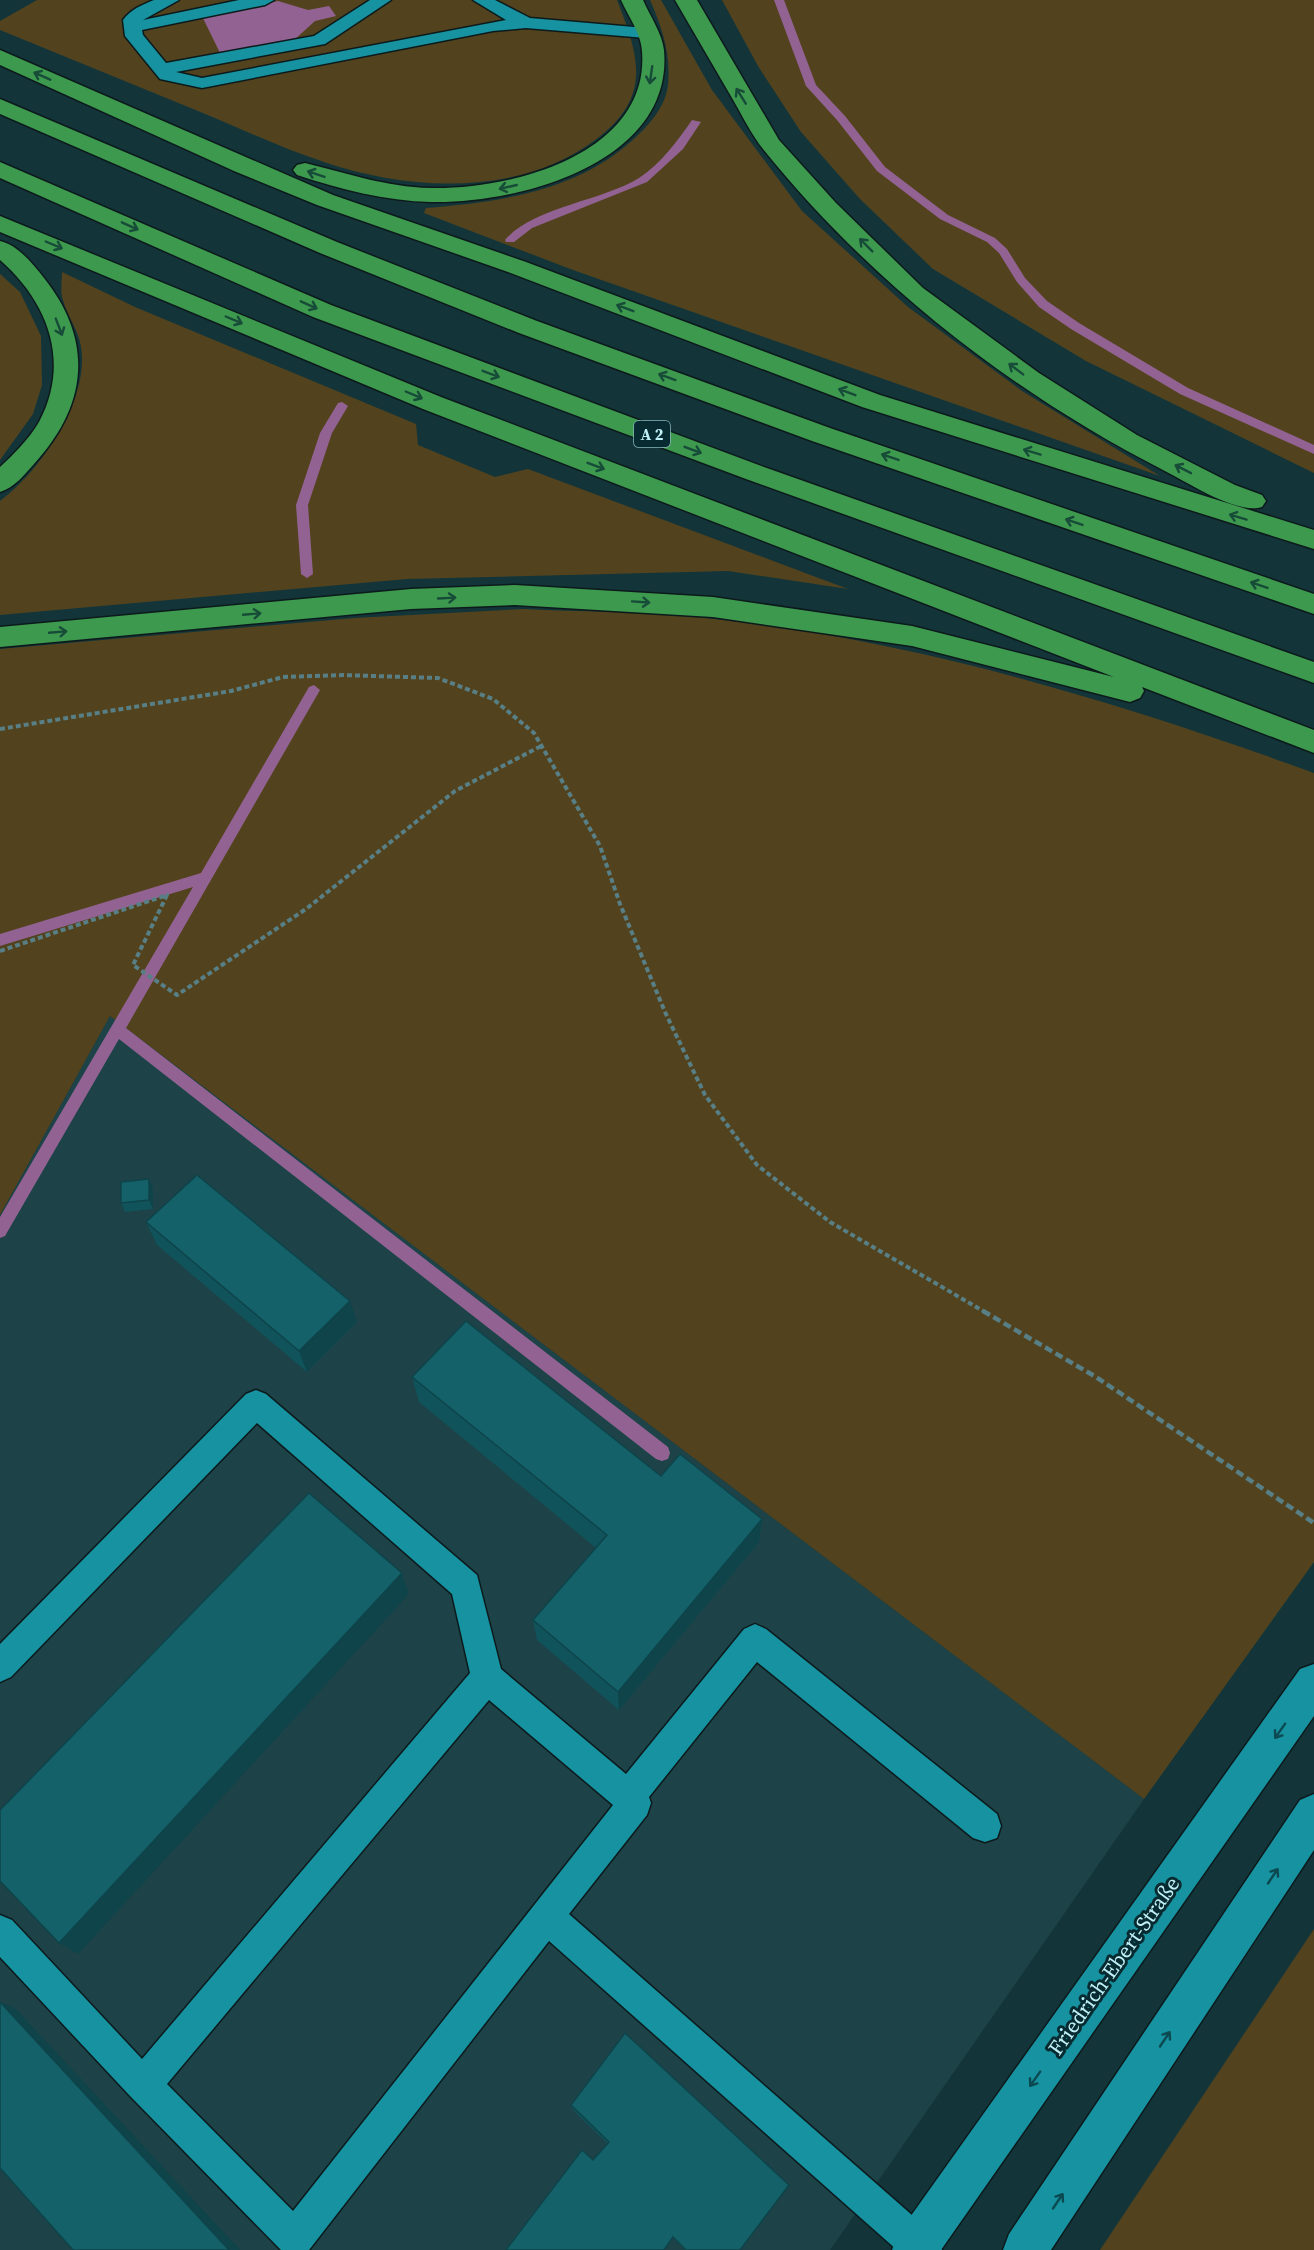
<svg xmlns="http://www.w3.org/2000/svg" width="1314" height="2250" font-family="'Source Serif 4',serif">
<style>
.built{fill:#1d4348}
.green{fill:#52431e}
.water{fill:#926392}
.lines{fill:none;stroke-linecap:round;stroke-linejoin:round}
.stream{fill:#926392;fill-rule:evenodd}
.service-casing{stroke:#0c1a1c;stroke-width:3}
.secondary-casing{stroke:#0c1a1c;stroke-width:3}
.motorway-casing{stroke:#0c1a1c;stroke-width:3}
.path-far1{stroke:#587f85;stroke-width:4;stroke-dasharray:5 3;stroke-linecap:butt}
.path{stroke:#587f85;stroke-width:4.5;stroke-dasharray:8 4;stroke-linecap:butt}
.service{fill:#1692a0;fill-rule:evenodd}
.secondary{fill:#1692a0;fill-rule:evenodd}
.motorway{fill:#3d994d;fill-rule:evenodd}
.wall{fill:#11535b}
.shaded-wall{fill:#0e444a}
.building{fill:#14616a;stroke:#0e444a;stroke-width:1.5}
.oneway{stroke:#174c39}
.oneway2{stroke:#0c4a52}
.labels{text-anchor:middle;stroke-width:6;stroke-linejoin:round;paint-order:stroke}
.shield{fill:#072b30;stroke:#89b6bc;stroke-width:1.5}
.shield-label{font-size:16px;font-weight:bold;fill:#c1f1f8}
.near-street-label{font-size:21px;fill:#c1f1f8;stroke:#072b30}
</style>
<rect width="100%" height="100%" fill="#13353a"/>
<path class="built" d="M110 1016 1144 1799 830 2250H0V1215Z"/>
<path class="green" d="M37 0H617C640 58 652 98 595 140 519 197 409 191 324 162 281 148 240 128 198 111 132 84 66 57 0 30V21Z
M650 0H661L712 90 802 211 908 307 1022 391 1160 476 573 270 424 213 426 208C501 202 578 191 635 138 650 124 666 106 668 84 671 55 662 27 650 0Z
M722 0H1314V473L1086 361 933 269 860 199 801 132 758 66Z
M62 272 135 307 416 424 418 445 495 477 528 469 848 589 728 571 407 579 0 615V501C40 472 90 399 81 347 79 331 67 316 63 300 60 292 62 281 62 272Z
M0 274 20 292 41 336 42 385 33 414 0 460Z
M524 609C581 612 639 611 696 617 909 638 1114 700 1314 773V1562L1144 1799 110 1016 0 1215V649L354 618Z
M1314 1929V2250H1100Z"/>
<path class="water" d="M278 1 308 10 329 6 336 16 315 21 293 41 221 55 202 16Z"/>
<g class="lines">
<path class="stream" d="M774 0H784L816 85 845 116 885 167 948 215 995 238 1007 249 1025 278 1047 301 1079 323 1188 388 1314 445V454L1180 394 1071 329 1039 307 1017 282 999 253 987 242 940 219 877 171 837 120 806 86Z
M692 120 701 122 683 149 647 182 532 228 514 242H506L505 240C533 207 602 201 639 178 661 164 678 140 692 120Z
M342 402 348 406 332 433 308 505 313 574 307 578 301 574 296 505 320 433 338 403Z
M314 685 320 690 126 1028 668 1447 670 1453 668 1459 662 1461 656 1459 119 1039 5 1236 0 1238V1217L193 887 0 946V934L201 873 309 687Z"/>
<defs>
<path id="service" d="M154 0H179L143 20 239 0H274L265 5 142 30 143 35 166 63 314 36 370 0H391L325 44 176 72 202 78 506 20 473 0H495L530 18 646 28 655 33 646 38 526 28 493 31 202 88 160 79 125 36 123 20C131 9 142 5 154 0Z
M256 1390 266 1394 477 1575 501 1669 626 1774 744 1629 755 1624 766 1629 997 1814 1001 1826 997 1838 985 1842 973 1838 757 1662 649 1797 651 1803 647 1815 569 1914 937 2237 942 2250H897L549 1941 309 2250H281L131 2097 0 1957V1915L12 1920 142 2059 470 1673 452 1594 257 1423 11 1677 0 1682V1644L246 1394ZM489 1700 613 1805 293 2211 167 2084Z"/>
<path id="secondary" d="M1314 1664V1716L941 2250H892L898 2234 1300 1669Z
M1314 1794V1850L1051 2250H1003L1009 2234 1300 1800Z"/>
<path id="motorway" d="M621 0H643C650 16 662 33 664 50 674 163 518 204 431 202 385 201 340 189 297 175L293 170 297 165 305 163C347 173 386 187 430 188 511 190 650 154 642 51 641 33 628 16 621 0Z
M675 0H697L779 140 836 203 923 288 1039 373 1137 435 1235 485 1262 495 1266 501 1262 507C1237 515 1187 482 1163 470 1011 392 870 282 763 149 751 134 742 115 732 98 713 65 694 33 675 0Z
M0 50 333 195 526 262 880 395 1314 530V549L862 407 508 272 317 205 234 171 0 65Z
M0 99 337 242 537 321 830 428 1314 594V614L812 441 519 333 320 253 0 114Z
M0 162 331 305 764 467 1314 662V683L746 479 313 317 0 178Z
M0 216 441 397 1314 730V753L1142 687 1144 691 1140 698 1130 702 912 646 713 617 515 605 411 609 0 647V627L411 589 515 585 713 597 912 626 1114 677 423 409 0 232Z
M0 241C18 245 33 264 44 278 94 341 88 405 34 464 24 475 14 488 0 492V467C14 454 29 439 39 422 71 362 48 302 0 260Z"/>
</defs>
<use href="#service" class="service-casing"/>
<use href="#secondary" class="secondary-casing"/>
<use href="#motorway" class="motorway-casing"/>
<path class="path-far1" d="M0 729 231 691 283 677 343 675 438 678 493 699 534 733 600 846 620 904 665 1012 705 1095 757 1165 830 1222 985 1312
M0 951 167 895 133 965 177 995 306 909 455 791 543 745"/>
<path class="path" d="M983 1311 1096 1377 1314 1523"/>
<use href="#service" class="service"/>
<use href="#secondary" class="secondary"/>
<use href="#motorway" class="motorway"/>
</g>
<path class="wall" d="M153 1187V1209L125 1212 121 1203Z
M146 1222 357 1322 307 1372 157 1245Z
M412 1377 661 1476 762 1519 759 1542 619 1710 537 1640 533 1620 596 1548 419 1402Z
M571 2105 740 2250H685L593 2160 608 2144 573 2110Z"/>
<path class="shaded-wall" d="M149 1179 153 1187V1209L149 1200Z
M350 1301 357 1322 307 1372 299 1351Z
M762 1519 759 1542 619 1710 618 1692Z
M402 1573 409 1594 78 1954 59 1943Z
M0 2002 16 2009 240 2250H229Z"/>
<path class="building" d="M197 1175 350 1301 299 1351 146 1222Z
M149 1179V1200L121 1203V1182Z
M466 1321 661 1476 680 1454 762 1519 618 1692 533 1620 607 1535 412 1377Z
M309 1493 402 1573 59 1943 0 1881V1810Z
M0 2002 229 2250H73L0 2168Z
M625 2033 789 2185 740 2250H686L673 2237 664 2250H506L582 2150 593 2160 609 2142 571 2105Z"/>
<defs><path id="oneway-shaft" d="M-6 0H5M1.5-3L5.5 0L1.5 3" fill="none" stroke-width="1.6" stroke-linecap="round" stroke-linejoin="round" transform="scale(1.5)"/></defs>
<g class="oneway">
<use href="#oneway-shaft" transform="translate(651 75) rotate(98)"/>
<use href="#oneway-shaft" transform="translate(42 76) rotate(-156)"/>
<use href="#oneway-shaft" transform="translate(741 96) rotate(-122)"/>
<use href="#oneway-shaft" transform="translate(316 174) rotate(-161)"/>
<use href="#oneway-shaft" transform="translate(508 187) rotate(167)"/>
<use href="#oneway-shaft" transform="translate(130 226) rotate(24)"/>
<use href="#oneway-shaft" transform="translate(54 245) rotate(23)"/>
<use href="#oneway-shaft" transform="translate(866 245) rotate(-135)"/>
<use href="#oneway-shaft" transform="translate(309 305) rotate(24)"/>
<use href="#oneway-shaft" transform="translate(625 308) rotate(-159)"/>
<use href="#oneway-shaft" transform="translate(234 320) rotate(23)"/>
<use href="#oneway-shaft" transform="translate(59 327) rotate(69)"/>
<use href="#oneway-shaft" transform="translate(1016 369) rotate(-143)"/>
<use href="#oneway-shaft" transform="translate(491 374) rotate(21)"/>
<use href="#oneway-shaft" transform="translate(667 377) rotate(-160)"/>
<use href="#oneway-shaft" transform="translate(847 392) rotate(-159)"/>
<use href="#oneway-shaft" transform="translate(414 395) rotate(23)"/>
<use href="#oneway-shaft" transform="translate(693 450) rotate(21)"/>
<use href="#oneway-shaft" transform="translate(1032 452) rotate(-163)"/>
<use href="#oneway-shaft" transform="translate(890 457) rotate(-161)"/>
<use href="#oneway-shaft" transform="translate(596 466) rotate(21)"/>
<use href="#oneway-shaft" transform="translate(1183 469) rotate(-153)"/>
<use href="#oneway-shaft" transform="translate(1238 517) rotate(-163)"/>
<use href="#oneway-shaft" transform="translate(1074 522) rotate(-161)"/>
<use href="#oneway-shaft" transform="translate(1259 585) rotate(-161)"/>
<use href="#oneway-shaft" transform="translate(447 598) rotate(-3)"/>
<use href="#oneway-shaft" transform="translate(641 602) rotate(4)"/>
<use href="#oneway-shaft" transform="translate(252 614) rotate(-5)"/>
<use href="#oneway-shaft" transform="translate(58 632) rotate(-5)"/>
</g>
<g class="oneway2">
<use href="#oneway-shaft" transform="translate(1280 1731) rotate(125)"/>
<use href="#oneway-shaft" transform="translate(1273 1876) rotate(-56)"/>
<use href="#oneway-shaft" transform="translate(1165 2039) rotate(-56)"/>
<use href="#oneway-shaft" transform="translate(1035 2079) rotate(125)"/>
<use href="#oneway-shaft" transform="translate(1058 2201) rotate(-56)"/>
</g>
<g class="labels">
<rect class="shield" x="634" y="421" width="36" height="26" rx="4.5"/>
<g class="shield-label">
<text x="652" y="440">A 2</text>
</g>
<g class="near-street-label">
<text transform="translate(1114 1966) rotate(-55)" y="7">Friedrich-Ebert-Straße</text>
</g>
</g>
</svg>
